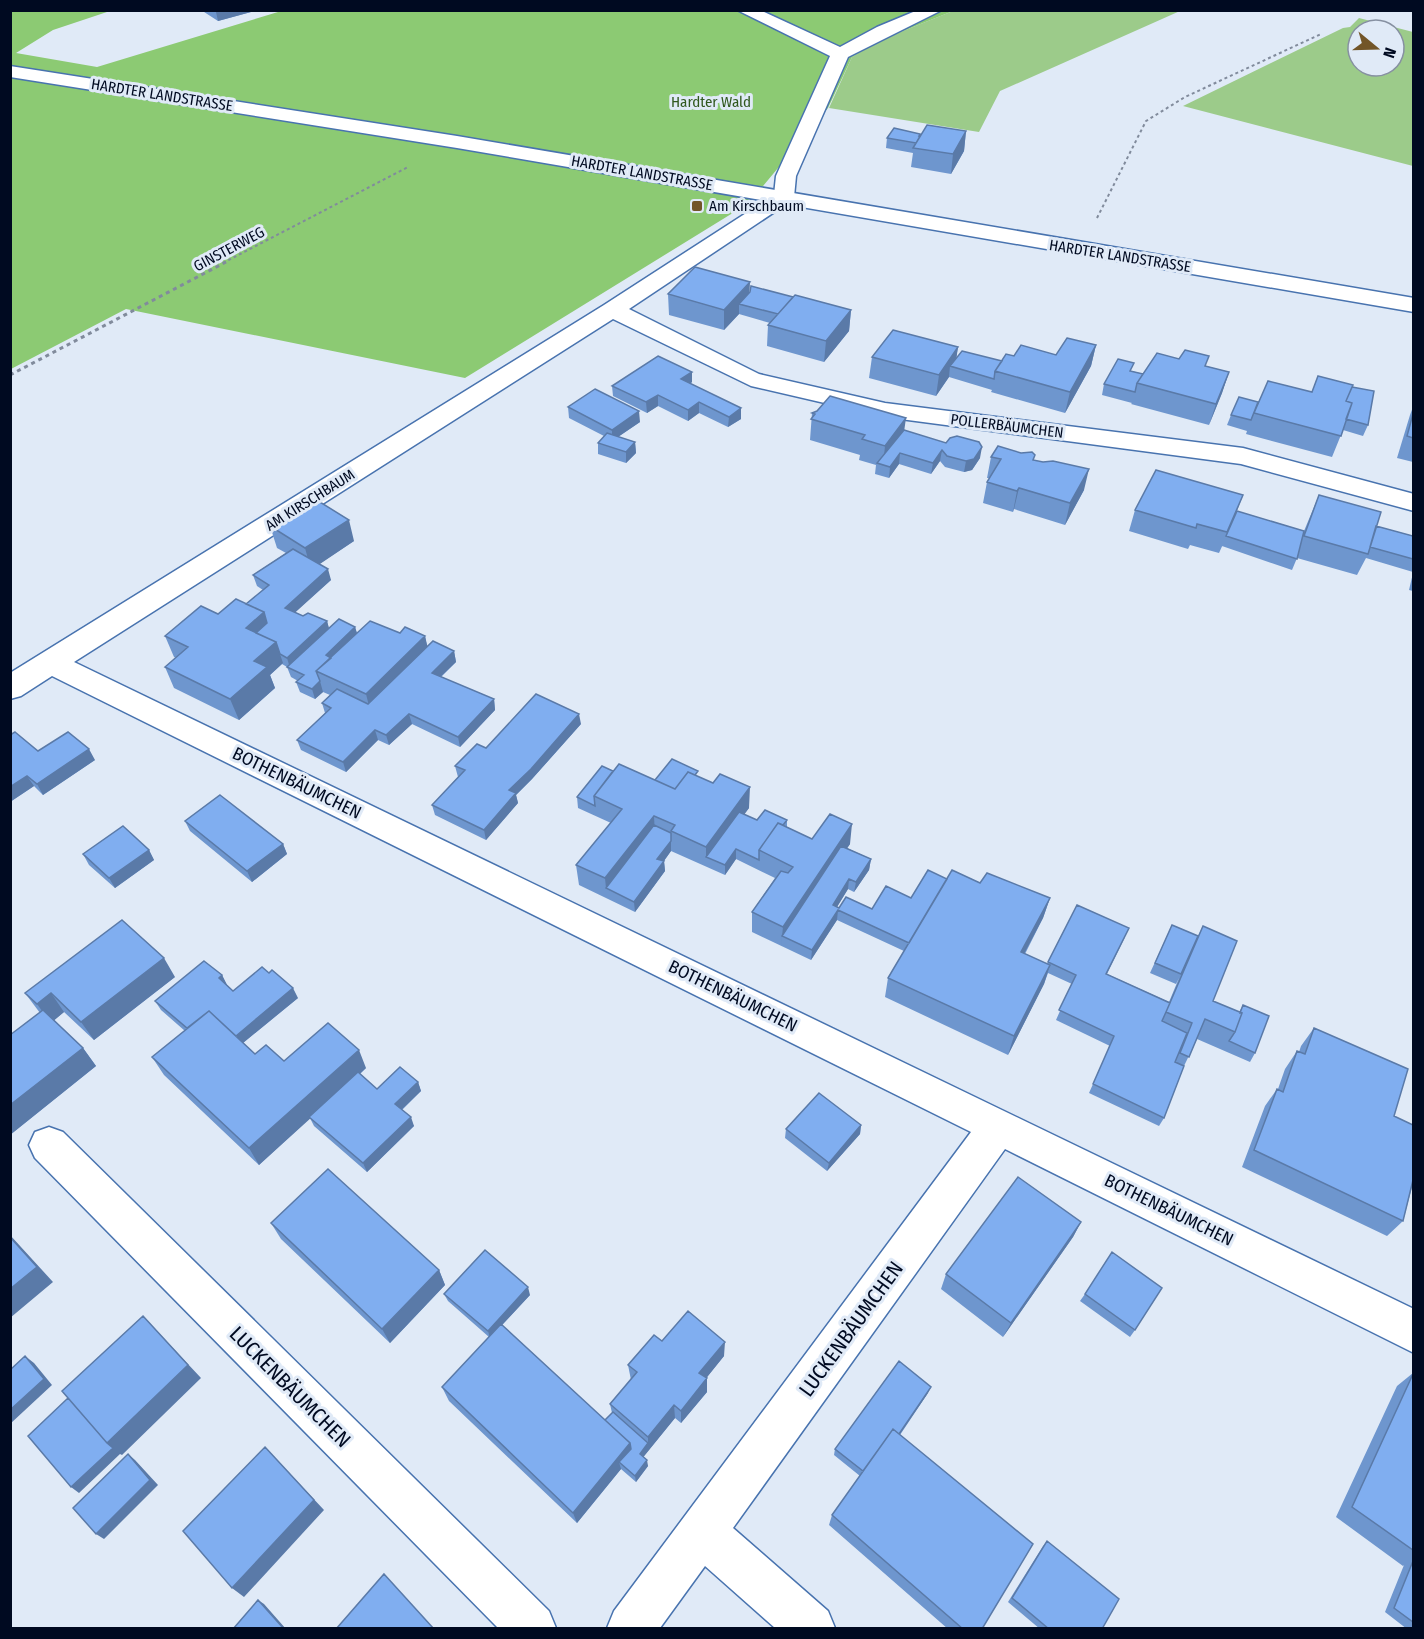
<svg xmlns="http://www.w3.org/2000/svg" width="1424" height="1639" font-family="'Fira Sans Condensed',sans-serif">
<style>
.green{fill:#9ccb8a;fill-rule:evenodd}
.forest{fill:#8cca73}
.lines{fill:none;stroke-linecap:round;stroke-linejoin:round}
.street-casing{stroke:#4873af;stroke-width:3}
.secondary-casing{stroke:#4873af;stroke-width:3}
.path-far1{stroke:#818b9c;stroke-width:2;stroke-dasharray:3 3;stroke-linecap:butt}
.path{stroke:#818b9c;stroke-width:3;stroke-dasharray:4 4;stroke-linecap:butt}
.street{fill:#fff;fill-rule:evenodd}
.secondary{fill:#fff;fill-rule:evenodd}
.wall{fill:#6e96ce}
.shaded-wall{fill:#5a7aa8}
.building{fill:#80aef0;stroke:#5a7aa8;stroke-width:1.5}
.poi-dot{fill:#725528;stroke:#e0eaf7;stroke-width:2}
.labels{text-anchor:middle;stroke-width:6;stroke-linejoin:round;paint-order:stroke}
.far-street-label{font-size:15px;fill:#000a21;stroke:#e0eaf7}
.far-park-label{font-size:15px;fill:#30581e;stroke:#e0eaf7}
.far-poi-label{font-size:15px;fill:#000a21;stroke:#e0eaf7;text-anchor:start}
.street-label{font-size:18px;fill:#000a21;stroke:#e0eaf7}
.near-street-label{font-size:21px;fill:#000a21;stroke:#e0eaf7}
</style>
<rect width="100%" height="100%" fill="#e0eaf7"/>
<path class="green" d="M953 11H1180L1000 91 979 132 829 108 852 57 873 43Z
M1359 18 1413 32V166L1183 106 1343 28 1350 27ZM1358 30H1394V66H1358Z"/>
<path class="forest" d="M11 11H110L53 30 16 53 97 67 278 12 276 11H953L873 43 852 57 828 108 749 203 465 378 126 309 11 369Z"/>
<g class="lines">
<defs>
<path id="street" d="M737 10H760L840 47 877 27 918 10H942L848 57 796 176 794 197 791 201 629 309 759 374 885 403 1243 448 1414 494V511L1241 464 885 417 751 386 613 319 74 662 1414 1309V1353L1005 1149 733 1528 828 1611 835 1628H775L705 1566 660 1628H607L614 1611 971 1132 52 676 21 696 10 699V673L604 305 774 195 776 176 830 56Z
M49 1127 63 1132 549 1611 556 1628H498L35 1158 29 1145 35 1132Z"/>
<path id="secondary" d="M10 66 457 136 1414 298V312L457 148 10 77Z"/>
</defs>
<use href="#street" class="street-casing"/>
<use href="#secondary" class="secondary-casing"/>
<path class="path-far1" d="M1097 218 1146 121 1185 97 1321 34
M223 263 408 167"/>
<path class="path" d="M10 375 226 262"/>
<use href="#street" class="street"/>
<use href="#secondary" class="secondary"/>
</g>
<path class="wall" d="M201 10H251V12L218 21Z
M966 131 964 151 951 174 911 167 913 153 886 148 887 138 920 134V136Z
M668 294 793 297 851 310 849 331 824 362 767 346 768 325 770 323 739 314 724 330 669 315Z
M1096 345 1091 366 1065 413 991 392 992 390 949 377 936 396 869 378 872 357 958 347 956 358 1002 361 1014 356 1056 355Z
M1206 366 1229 372 1222 393 1209 425 1131 404 1132 403 1102 395 1104 384 1132 371 1143 374Z
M692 382 690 384 741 419 728 427 699 413 688 421 658 406 647 413 613 396 612 386Z
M1352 387 1368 425 1363 436 1343 430 1332 457 1246 434 1247 431 1227 425 1231 415 1258 402Z
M568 407 640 422 618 437 635 442 636 453 626 463 598 454V443L604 436 569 418Z
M1413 407V462L1397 458 1410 415Z
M812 413 904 430 980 458 972 470 964 472 945 467 940 461 931 474 899 464 889 478 875 474 876 465 859 460 860 455 810 440Z
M991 457 1034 460 1084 490 1065 525 1014 509 1013 512 983 503 987 482 989 478H987Z
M1243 495 1237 511 1304 531 1319 495 1376 526 1413 536V572L1366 558 1357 575 1297 558 1292 570 1222 546 1224 542 1219 553 1190 545 1188 549 1129 531 1135 510Z
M270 526 354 541 319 564 331 580 295 612 303 616 327 621 329 629 355 627 357 633H400L425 636 427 647 454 651 456 662 441 677 494 699 495 710 460 747 412 724 389 745 378 740 346 772 301 750 297 740 325 713 322 703 330 695 323 692 315 699 300 692 296 682 298 681 291 677 287 667 282 664 270 675 275 688 239 720 174 688 165 667 176 658 174 657 165 636 218 614 246 604 263 590 257 586 253 575 286 553 277 548Z
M1413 573V591L1409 590Z
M581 724 532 779 516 795 518 803 486 840 435 815 432 805 458 777 455 766 486 748Z
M38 751 95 760 43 795 34 786 10 802Z
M613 771 655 780 699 777 749 808 744 814 757 820H787V827L812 839 850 844 847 848 871 859 869 870 854 892 848 889 837 907 839 908 872 909 911 898 947 879 980 883 1050 898 1043 918 1025 954 1047 964 1077 905 1125 937 1107 974 1169 1002 1179 978 1176 984 1150 973 1172 925 1198 936 1203 926 1213 1001 1239 1012 1243 1005 1255 1053 1250 1062 1197 1039 1184 1066 1164 1118 1159 1126 1089 1093 1110 1046 1056 1020 1072 984 1048 973 1044 984 1008 1055 885 997 888 978 904 951 837 920 811 960 752 932V912L775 878 736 859 725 875 671 851 664 861 665 871 635 912 579 885 576 865 611 823 578 808 577 797Z
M185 821 283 844 287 854 252 882 190 831Z
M149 850 154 860 115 888 89 865 83 854Z
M222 975 227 985 233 991 298 998 243 1043 255 1054 284 1061 366 1068 360 1074 377 1089 418 1082 421 1091 402 1110 414 1126 367 1172 314 1126 310 1118 259 1165 164 1075 152 1057 185 1031 161 1010 155 1001Z
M175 977 94 1040 64 1012 54 1020 83 1048 96 1066 10 1135V1035L40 1013 25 993Z
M1314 1028 1394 1116 1413 1125V1188L1412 1187 1403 1221 1387 1236 1242 1167 1265 1106 1277 1089H1278L1285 1069 1297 1051 1299 1052 1301 1046Z
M861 1125 860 1134 827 1171 785 1138 786 1129Z
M1081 1222 1073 1237 1003 1337 941 1289 946 1274Z
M271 1223 439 1270 445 1285 390 1343 281 1239Z
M444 1294 530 1295 502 1325 605 1420 612 1413 610 1404 631 1380 628 1365 662 1341 724 1356 706 1378 707 1392 681 1423 675 1418 643 1457 648 1466 636 1482 621 1469 577 1523 449 1401 442 1387 489 1337 448 1301Z
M1085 1294 1135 1330 1130 1337 1080 1301Z
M1413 1373V1629H1407L1385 1612 1404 1565 1403 1566 1336 1517 1397 1386Z
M928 1393 900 1435 982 1629H948L829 1525 832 1515 860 1476 834 1455 835 1449Z
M1047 1541 1102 1629H1040L1008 1602 1043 1546Z"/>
<path class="shaded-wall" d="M221 10H251V12L218 21 216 12Z
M966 131 964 151 951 174 953 154Z
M750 282 749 303 739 304V314L724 330V310Z
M851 310 849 331 824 362 826 341Z
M1096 345 1091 366 1065 413 1070 392Z
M958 347 955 368 950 366 949 377 936 396 939 375Z
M692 372V382L681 390V379Z
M1229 372 1222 393 1209 425 1216 404Z
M658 395V406L647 413 646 402Z
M699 402V413L688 421V410Z
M741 408V419L728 427 729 417Z
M639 411 640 422 612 441V430Z
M906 418 903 439 883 465 885 446Z
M635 442 636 453 626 463V452Z
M982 447 980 458 972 470 964 472 966 461Z
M942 450 940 461 931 474 933 463Z
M900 453 899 464 889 478 890 467Z
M1089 469 1084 490 1065 525 1070 503Z
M1019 488 1014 509 1013 512 1017 491Z
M349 520 354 541 311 570 305 548Z
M328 569 331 580 288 619 285 608Z
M264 612 271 633 259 644 246 628Z
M327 621 330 632 290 668 287 658Z
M355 627 358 637 329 666 326 655Z
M425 636 430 657 371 714 366 694Z
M276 642 283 663 270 675 275 688 239 720 230 699 254 661Z
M454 651 456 662 434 683 432 673Z
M320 681 323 692 315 699 312 689Z
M494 699 495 710 460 747 458 737Z
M409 714 412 724 389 745 386 735Z
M579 714 581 724 532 779 516 795 518 803 486 840 484 830 509 790Z
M375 730 378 740 346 772 343 762Z
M89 749 95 760 43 795 37 784Z
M27 776 34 786 10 802V787Z
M750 787 749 808 712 859 706 857V867V847Z
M654 816 655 836 606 888 605 878Z
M852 824 850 844 787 938 782 936 781 946 783 927Z
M671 841V851L658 869 657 859Z
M283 844 287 854 252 882 247 871Z
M736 849V859L725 875V865Z
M149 850 154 860 115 888 109 878Z
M871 859 869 870 854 892 856 882Z
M664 861 665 871 635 912 634 902Z
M849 879 848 889 832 915 833 905Z
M1050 898 1043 918 1015 971 1021 952Z
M838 910 837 920 811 960 812 950Z
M164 958 175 977 94 1040 81 1022Z
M1050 965 1044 984 1008 1055 1014 1036Z
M222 975 227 985 224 988 219 978Z
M293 988 298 998 238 1047 233 1037Z
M51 993 64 1012 51 1023 37 1004Z
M83 1048 96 1066 10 1135V1105Z
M359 1050 366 1068 259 1165 249 1148Z
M418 1082 421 1091 398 1113 395 1104Z
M411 1117 414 1126 367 1172 363 1163Z
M861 1125 860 1134 827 1171 829 1163Z
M1081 1222 1073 1237 1003 1337 1011 1323Z
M10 1235 53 1282 10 1318Z
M439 1270 445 1285 390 1343 382 1329Z
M528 1287 530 1295 490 1338 488 1331Z
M143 1316 201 1378 122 1455 120 1454 79 1493 71 1487 107 1443Z
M725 1342 724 1356 700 1386 699 1373Z
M25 1356 34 1363 52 1385 10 1424V1410Z
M707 1378V1392L681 1423V1411Z
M931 1387 928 1393 893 1444 896 1438Z
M674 1405 675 1418 641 1460 640 1454 648 1443V1437Z
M630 1443 632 1455 619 1462 621 1469 577 1523 573 1513Z
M265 1447 324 1510 244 1597 232 1588Z
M128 1454 135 1460 158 1485 104 1539 96 1534Z
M647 1460 648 1466 636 1482 635 1476Z
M258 1600 264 1604 286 1629H284Z"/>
<path class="building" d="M927 125 966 131 953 154 913 148Z
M894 128 920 134 919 136H920L916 143 887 138Z
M695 267 750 282 724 310 668 294Z
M751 286 793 297 778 314 739 304 750 292Z
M795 295 851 310 826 341 768 325Z
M893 330 958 347 939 375 872 357Z
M1067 338 1096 345 1070 392 995 371 1006 354 1014 356 1021 345 1056 355Z
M1185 350 1209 356 1205 366 1229 372 1216 404 1137 383 1157 353 1179 359Z
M962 351 1002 361 995 371 994 379 950 366Z
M658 356 692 372 681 379 741 408 729 417 699 402 688 410 658 395 646 402 612 386Z
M1118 359 1134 363 1130 371 1143 374 1137 383 1135 392 1104 384Z
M1318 376 1353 385 1346 401 1352 403 1341 436 1254 413 1268 381 1312 392Z
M1352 387 1374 391 1368 425 1346 419 1352 403 1346 401Z
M595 389 639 411 612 430 568 407Z
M830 396 906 418 885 446 862 439 865 435 811 419 815 414 812 413 817 411Z
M1239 397 1258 402 1251 420 1231 415Z
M1413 414V438L1407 436Z
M904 430 946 443 950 438 957 436 979 442 982 447 974 459 966 461 947 456 942 450 933 463 900 453 890 467 877 463Z
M607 433 635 442 626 452 598 443Z
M998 446 1021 453 1032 452 1035 455 1033 460 1043 462 1053 461 1089 469 1070 503 1019 488 1017 491 987 482 1001 459 991 457Z
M1156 470 1243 495 1227 532 1197 524 1196 528 1135 510Z
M1319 495 1381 512 1368 554 1304 536Z
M315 499 349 520 305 548 270 526Z
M1237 511 1304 531 1297 559 1226 536Z
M1376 526 1413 536V559L1370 547Z
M293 549 328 569 285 608 303 616 308 613 327 621 287 658 280 654 276 642 256 633 267 623 264 612 246 604 269 585 253 575Z
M236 599 264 612 246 628 276 642 254 661 267 667 230 699 165 667 188 647 165 636 201 606 218 614Z
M339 619 355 627 326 655 331 658 316 671 320 681 312 689 296 682 304 675 287 667Z
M370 621 400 633 405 627 425 636 366 694 316 671Z
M433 641 454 651 432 673 494 699 458 737 409 714 386 735 375 730 343 762 297 740 331 708 322 703 337 689 368 704Z
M536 694 579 714 531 769 509 790 516 793 484 830 432 805 465 770 455 766 477 744 486 748Z
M15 732 38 751 68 732 89 749 37 784 27 776 10 787V735Z
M672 759 698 771 695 775 688 772 675 789 655 780Z
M619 764 675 789 688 772 713 783 720 774 750 787 706 847 671 831 675 825 654 816 605 878 576 865 622 809 594 796Z
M602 766 613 771 594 796 595 806 577 797Z
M220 795 283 844 247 871 185 821Z
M765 810 787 820 783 825 778 823 759 850V860L736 849 725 865 706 857 739 812 757 820Z
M830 814 852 824 783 927 752 912 781 871 788 873 793 867 759 850 778 823 812 839Z
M654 825 671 833V841L657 859 664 861 634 902 606 888Z
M123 826 149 850 109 878 83 854Z
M841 846 871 859 856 882 849 879 833 905 839 908 846 897 872 909 886 886 911 898 928 870 947 879 909 943 838 910 812 950 782 936Z
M952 870 980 883 987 873 1050 898 1021 952 1050 965 1014 1036 888 978Z
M1077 905 1129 928 1106 974 1170 1003 1162 1021 1187 1033 1175 1062 1184 1066 1164 1118 1093 1084 1114 1036 1059 1010 1076 975 1048 962Z
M122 920 164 958 81 1022 51 993 37 1004 25 993Z
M1172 925 1198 936 1181 974 1155 963Z
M1203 926 1237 941 1213 1001 1242 1013 1235 1032 1205 1019 1189 1057 1180 1053 1192 1023 1166 1012Z
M204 961 222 975 219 978 233 991 262 967 269 973 272 970 293 988 236 1036 209 1011 187 1028 155 1001Z
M1243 1005 1269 1016 1255 1053 1229 1041 1235 1032 1242 1013H1240Z
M43 1010 83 1048 10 1105V1035Z
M209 1011 255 1054 266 1045 284 1061 328 1023 359 1050 249 1148 152 1057Z
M1314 1028 1408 1069 1394 1116 1413 1125V1180L1403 1221 1254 1150 1277 1089 1283 1092 1297 1051 1305 1054Z
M400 1067 418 1082 395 1104 411 1117 363 1163 309 1117 358 1072 377 1089Z
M819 1093 861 1125 829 1163 786 1129Z
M328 1169 439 1270 382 1329 271 1223Z
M1018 1177 1081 1222 1011 1323 946 1274Z
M10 1237 37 1267 10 1289Z
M485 1250 528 1287 488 1331 444 1294Z
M1112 1252 1162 1288 1135 1330 1085 1294Z
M688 1311 725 1342 699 1373 707 1378 681 1411 674 1405 648 1437 610 1404 637 1372 628 1365 654 1335 662 1341Z
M143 1316 188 1365 107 1443 62 1391Z
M501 1324 630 1443 573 1513 442 1387Z
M25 1356 44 1379 10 1410V1370Z
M899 1361 931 1387 899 1434 893 1429 863 1471 835 1449Z
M1413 1374V1550L1352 1507Z
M68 1398 107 1443 113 1448 71 1487 28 1436Z
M613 1412 648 1443 640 1454 647 1460 635 1476 619 1462 631 1449 630 1443 605 1420Z
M893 1429 1033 1544 982 1629H963L832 1515Z
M265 1447 314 1500 232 1588 183 1531Z
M128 1454 150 1480 96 1534 73 1508Z
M1047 1541 1119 1599 1102 1629H1049L1012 1598Z
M1413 1561V1622L1394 1608Z
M384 1574 434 1629H336Z
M258 1600 284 1629H233Z"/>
<rect class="poi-dot" x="691" y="200" width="12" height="12" rx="3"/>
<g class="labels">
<g class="far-street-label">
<text transform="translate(162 95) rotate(9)" y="5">HARDTER LANDSTRASSE</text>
<text transform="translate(642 173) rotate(10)" y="5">HARDTER LANDSTRASSE</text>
<text transform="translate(229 249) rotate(-28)" y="5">GINSTERWEG</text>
<text transform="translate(1120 256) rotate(9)" y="5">HARDTER LANDSTRASSE</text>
<text transform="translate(1007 426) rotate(7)" y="5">POLLERBÄUMCHEN</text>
<text transform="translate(310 500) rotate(-32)" y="5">AM KIRSCHBAUM</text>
</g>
<g class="far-park-label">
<text x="711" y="107">Hardter Wald</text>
</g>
<g class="far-poi-label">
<text x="709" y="211">Am Kirschbaum</text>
</g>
<g class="street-label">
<text transform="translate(297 783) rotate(26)" y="6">BOTHENBÄUMCHEN</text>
<text transform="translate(733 996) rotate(26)" y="6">BOTHENBÄUMCHEN</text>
<text transform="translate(1169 1210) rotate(26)" y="6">BOTHENBÄUMCHEN</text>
</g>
<g class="near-street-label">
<text transform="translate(851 1329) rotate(-54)" y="7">LUCKENBÄUMCHEN</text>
<text transform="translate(290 1387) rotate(45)" y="7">LUCKENBÄUMCHEN</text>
</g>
</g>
<rect width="1424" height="1639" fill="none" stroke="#000a21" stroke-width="24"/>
<g transform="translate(1376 48) rotate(109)"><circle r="28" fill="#e0eaf7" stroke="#8690a1" stroke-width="1.5"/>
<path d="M0-4.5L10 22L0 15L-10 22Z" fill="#725528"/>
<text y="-9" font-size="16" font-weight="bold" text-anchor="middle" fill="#000a21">N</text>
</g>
</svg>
